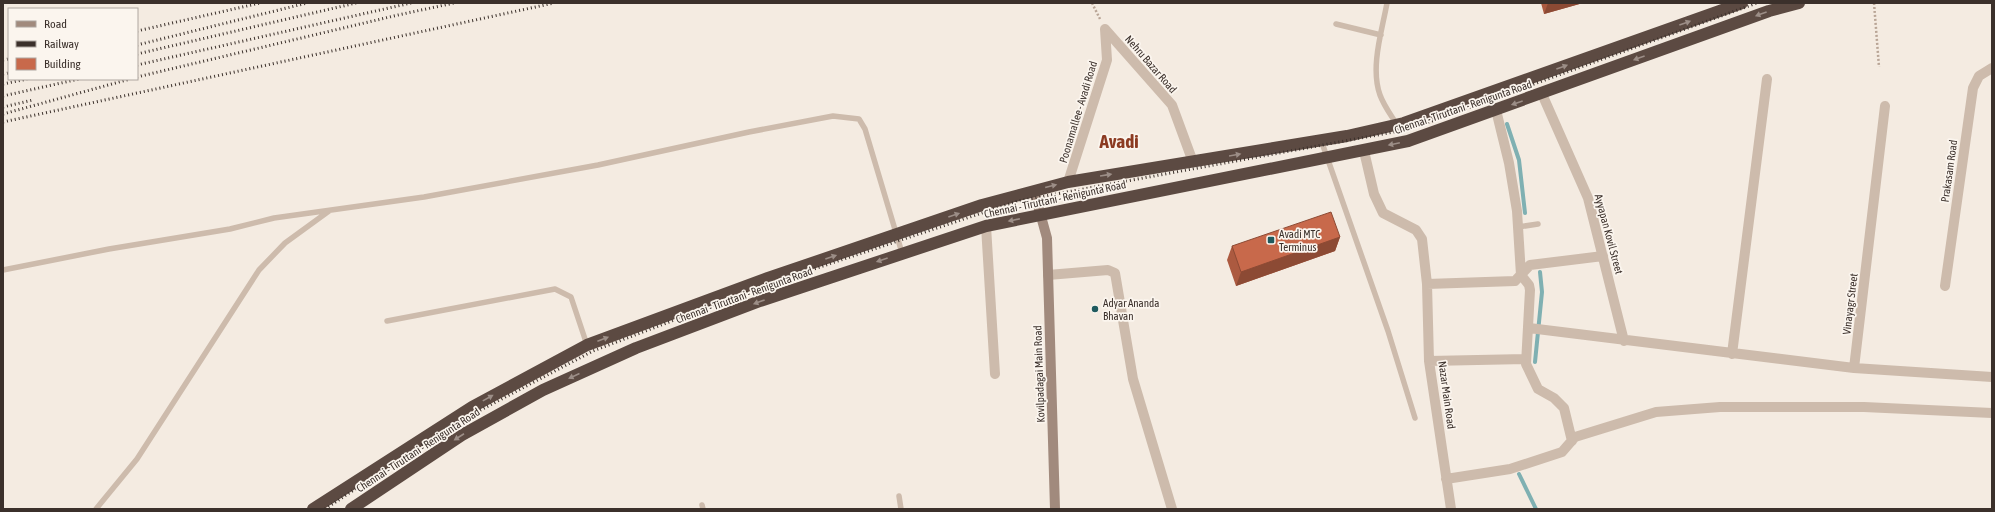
<svg xmlns="http://www.w3.org/2000/svg" width="1995" height="512" font-family="'Asap Condensed',sans-serif">
<style>
.lines{fill:none;stroke-linecap:round;stroke-linejoin:round}
.stream{stroke:#7fb0b2;stroke-width:4}
.path{stroke:#b9a596;stroke-width:2.5;stroke-dasharray:2 2;stroke-linecap:butt}
.lane{stroke:#cdbbac;stroke-width:5.5}
.street{stroke:#cdbbac;stroke-width:10}
.secondary{stroke:#a18a7d;stroke-width:10}
.highway{stroke:#5c4a42;stroke-width:12}
.rail{stroke:#3b302b;stroke-width:3;stroke-dasharray:1 3;stroke-linecap:butt}
.wall{fill:#ac5a40}
.shaded-wall{fill:#8c4a34}
.building{fill:#c8694b;stroke:#8c4a34}
.oneway{fill:#9c8e87}
.poi-dot{fill:#1f5a5e;stroke:#fbf5ee;stroke-width:1.5}
.labels{text-anchor:middle;stroke-width:3.5;stroke-linejoin:round;paint-order:stroke}
.street-label{font-size:11px;fill:#3b302b;stroke:#fbf5ee}
.poi-label{font-size:11px;fill:#3b302b;stroke:#fbf5ee;text-anchor:start}
.town-label{font-size:19px;font-weight:bold;fill:#8c3b22;stroke:#fbf5ee}
</style>
<rect width="100%" height="100%" fill="#f4ebe1"/>
<g class="lines">
<path class="stream" d="M1507 124 1519 160 1525 213
M1535 362 1542 292 1540 272
M1519 474 1536 509"/>
<path class="path" d="M1092 3 1100 19
M1874 3 1879 67"/>
<path class="lane" d="M1387 3C1382 31 1370 67 1380 95 1384 106 1391 115 1397 125
M1336 24 1381 35
M1321 140 1388 331 1415 418
M1518 227 1538 224
M3 270 109 249 230 229 274 218 424 197 598 165 749 132 833 116 859 119 865 129 902 253
M387 321 555 289 571 297 587 345
M899 496 901 509
M702 505 703 509
M96 509 137 459 259 270 285 243 329 211"/>
<path class="street" d="M1105 29 1172 105 1193 162
M1542 94 1588 198 1624 341
M1885 106 1854 368 1992 377
M1496 110 1509 163 1517 211 1521 275 1529 285 1530 290 1526 364 1538 389 1554 398 1564 408 1572 441
M1364 151 1374 194 1383 213 1416 230 1422 239 1427 284
M1068 182 1107 60 1105 29
M986 226 995 374
M1048 275 1108 270 1115 273 1133 379 1172 509
M1945 286 1973 88 1979 76 1992 68
M1529 328 1854 368
M1732 354 1767 79
M1429 361 1526 359
M1446 479 1510 469 1562 452 1575 437 1656 412 1720 407H1864L1992 413
M1451 509 1429 361 1427 284 1515 281 1530 265 1603 256"/>
<path class="secondary" d="M1034 191 1047 238 1055 509"/>
<path class="highway" d="M313 509 472 407 587 345 768 278 982 205 1068 182 1347 136 1404 123 1742 3
M351 509 462 435 543 390 636 348 760 301 986 226 1408 141 1769 11 1799 3"/>
<path class="rail" d="M137 31 260 3
M137 45 307 3
M137 54 356 3
M3 60 9 59
M137 65 411 3
M3 74 9 73
M137 77 398 15 454 3
M3 84 27 79
M3 96 79 79
M3 107 33 100
M3 114 130 79
M3 122 554 3
M325 509 454 424 593 351 769 284 1018 201 1410 129 1757 3"/>
</g>
<path class="wall" d="M1541 3H1583L1544 14Z
M1340 237 1335 251 1236 286 1227 260 1232 246Z"/>
<path class="shaded-wall" d="M1548 3H1583L1544 14Z
M1340 237 1335 251 1236 286 1241 272Z"/>
<path class="building" d="M1331 212 1340 237 1241 272 1232 246Z"/>
<defs><path id="oneway-solid" d="M-6-.8H1V-3.2L6.5 0L1 3.2V.8H-6Z"/></defs>
<g class="oneway">
<use href="#oneway-solid" transform="translate(1761 14) rotate(160)"/>
<use href="#oneway-solid" transform="translate(1685 23) rotate(-20)"/>
<use href="#oneway-solid" transform="translate(1639 58) rotate(160)"/>
<use href="#oneway-solid" transform="translate(1562 67) rotate(-20)"/>
<use href="#oneway-solid" transform="translate(1517 103) rotate(161)"/>
<use href="#oneway-solid" transform="translate(1394 144) rotate(168)"/>
<use href="#oneway-solid" transform="translate(1235 155) rotate(-10)"/>
<use href="#oneway-solid" transform="translate(1106 175) rotate(-9)"/>
<use href="#oneway-solid" transform="translate(1051 186) rotate(-14)"/>
<use href="#oneway-solid" transform="translate(954 215) rotate(-19)"/>
<use href="#oneway-solid" transform="translate(1014 220) rotate(168)"/>
<use href="#oneway-solid" transform="translate(831 257) rotate(-19)"/>
<use href="#oneway-solid" transform="translate(882 260) rotate(161)"/>
<use href="#oneway-solid" transform="translate(759 302) rotate(160)"/>
<use href="#oneway-solid" transform="translate(603 339) rotate(-21)"/>
<use href="#oneway-solid" transform="translate(574 376) rotate(156)"/>
<use href="#oneway-solid" transform="translate(488 398) rotate(-29)"/>
<use href="#oneway-solid" transform="translate(459 437) rotate(147)"/>
</g>
<g class="poi-dot">
<rect x="1267" y="236" width="8" height="8" rx="2"/>
<circle cx="1095" cy="309" r="4"/>
</g>
<g class="labels">
<g class="street-label">
<text transform="translate(1151 64) rotate(49)" y="4">Nehru Bazar Road</text>
<text transform="translate(1463 107) rotate(-19)" y="4">Chennai - Tiruttani - Renigunta Road</text>
<text transform="translate(1078 112) rotate(-73)" y="4">Poonamallee - Avadi Road</text>
<text transform="translate(1949 171) rotate(-82)" y="4">Prakasam Road</text>
<text transform="translate(1055 199) rotate(-12)" y="4">Chennai - Tiruttani - Renigunta Road</text>
<text transform="translate(1609 234) rotate(75)" y="4">Ayyapan Kovil Street</text>
<text transform="translate(744 295) rotate(-20)" y="4">Chennai - Tiruttani - Renigunta Road</text>
<text transform="translate(1850 304) rotate(-83)" y="4">Vinayagr Street</text>
<text transform="translate(1039 374) rotate(-92)" y="4">Kovilpadagai Main Road</text>
<text transform="translate(1447 395) rotate(82)" y="4">Nazar Main Road</text>
<text transform="translate(418 450) rotate(-33)" y="4">Chennai - Tiruttani - Renigunta Road</text>
</g>
<g class="poi-label">
<text x="1279" y="238">Avadi MTC<tspan x="1279" dy="13">Terminus</tspan></text>
<text x="1103" y="307">Adyar Ananda<tspan x="1103" dy="13">Bhavan</tspan></text>
</g>
<g class="town-label">
<text x="1119" y="148">Avadi</text>
</g>
</g>
<rect width="1995" height="512" fill="none" stroke="#3b302b" stroke-width="8"/>
<rect x="8" y="8" width="130" height="72" fill="#fbf5ee" stroke="#aea6a0"/>
<rect x="16" y="21" width="20" height="6" fill="#a18a7d" stroke="#aea6a0"/>
<text x="44" y="28" font-size="12" fill="#3b302b">Road</text>
<rect x="16" y="41" width="20" height="6" fill="#3b302b" stroke="#aea6a0"/>
<text x="44" y="48" font-size="12" fill="#3b302b">Railway</text>
<rect x="16" y="58" width="20" height="12" fill="#c8694b" stroke="#aea6a0"/>
<text x="44" y="68" font-size="12" fill="#3b302b">Building</text>
</svg>
